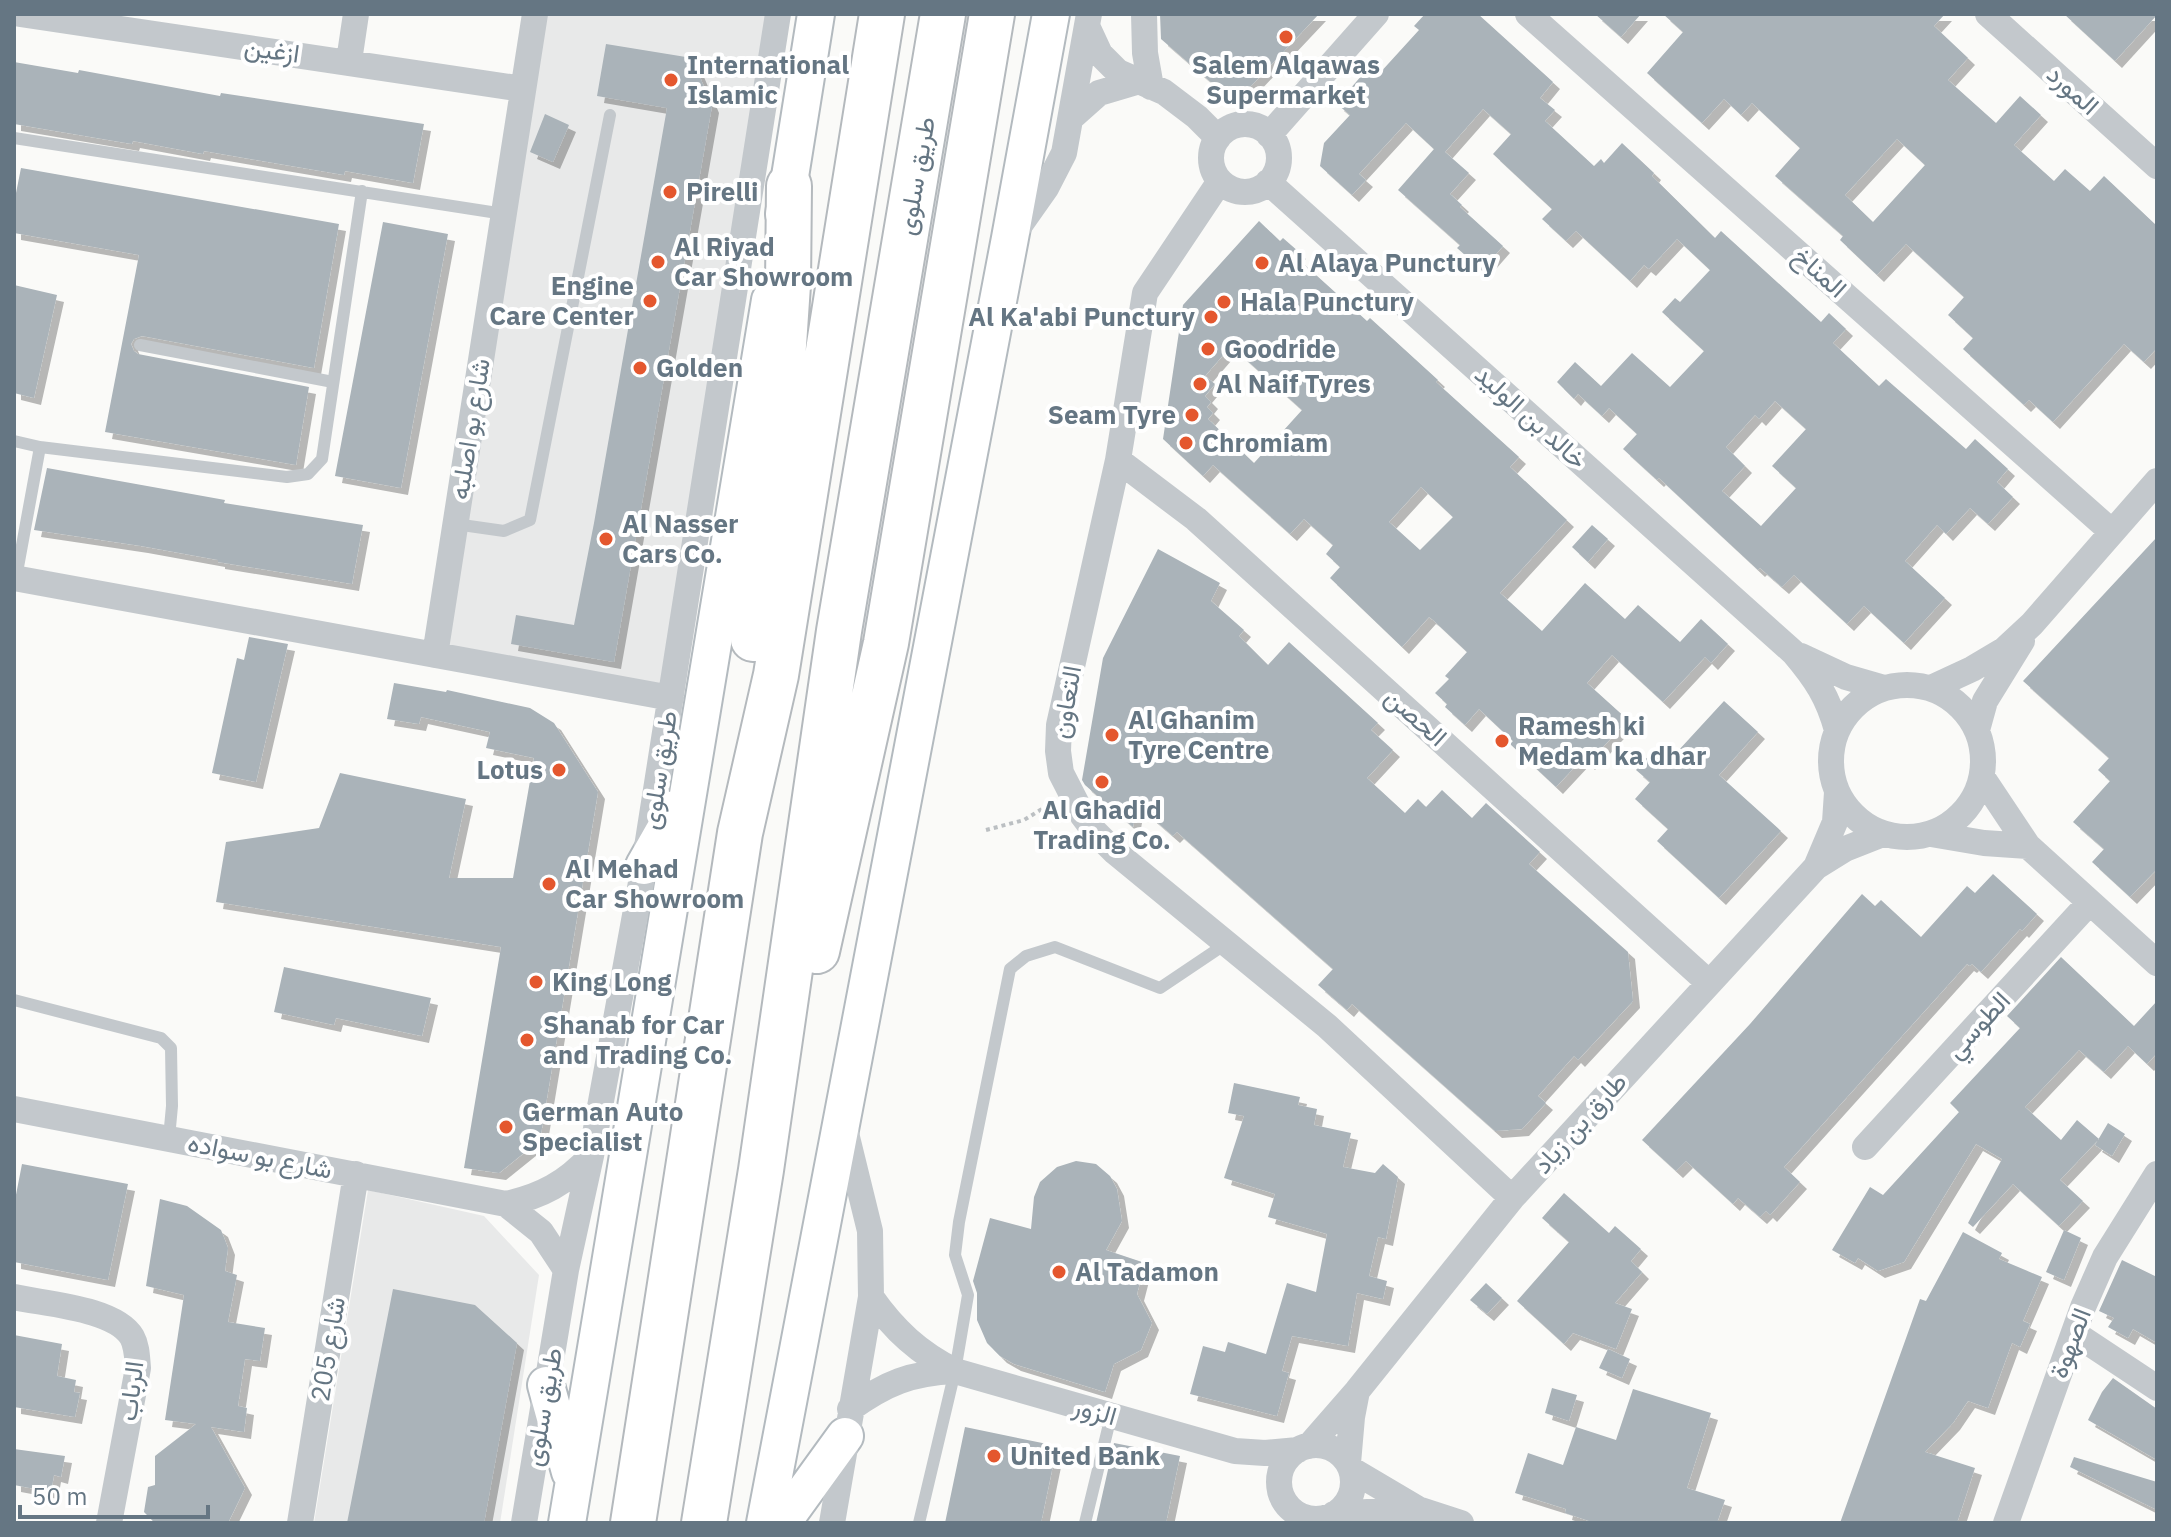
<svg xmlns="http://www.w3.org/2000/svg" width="2171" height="1537" font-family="'IBM Plex Sans',Vazirmatn,sans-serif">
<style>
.built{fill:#e8e9e9}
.building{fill:#aab3b9;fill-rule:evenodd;filter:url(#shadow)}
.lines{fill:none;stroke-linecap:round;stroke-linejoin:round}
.secondary-casing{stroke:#b3babf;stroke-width:40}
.motorway-casing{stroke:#b4b9bd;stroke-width:48}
.path{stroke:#bbbfc2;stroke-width:4;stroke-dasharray:4 4;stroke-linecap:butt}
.service{stroke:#c3c8cc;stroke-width:12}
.minor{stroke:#c3c8cc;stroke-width:26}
.secondary{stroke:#fff;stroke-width:36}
.motorway{stroke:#fff;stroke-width:44}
.poi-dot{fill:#e4572e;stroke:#fff;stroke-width:3}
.labels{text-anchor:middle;stroke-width:8;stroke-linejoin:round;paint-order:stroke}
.street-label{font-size:26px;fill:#657683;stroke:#fff}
.poi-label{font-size:26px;font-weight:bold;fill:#657683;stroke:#fff;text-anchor:start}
</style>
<defs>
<filter id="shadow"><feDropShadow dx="7" dy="7" stdDeviation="0" flood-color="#0004"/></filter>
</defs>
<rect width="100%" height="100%" fill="#fafaf8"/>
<path class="built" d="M542 14H771L665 690 446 651Z
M368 1190 484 1216 539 1275 500 1523H314Z"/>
<path class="building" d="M1160 14H1319L1235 103 1161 39Z
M1425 14H1478L1553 82 1540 98 1555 110 1545 121 1594 166 1601 159 1604 163 1622 143 1654 173 1652 176 1715 238 1721 231 1821 322 1829 313 1846 329 1833 343 1879 386 1886 379 1966 449 1975 439 2008 469 1997 482 2013 497 1988 524 1970 508 1946 534 1937 525 1905 561 1945 598 1904 643 1864 606 1847 624 1794 575 1782 587 1760 568 1758 570 1659 478 1657 480 1623 449 1637 434 1609 408 1602 416 1578 394 1574 399 1557 382 1575 362 1601 386 1632 353 1670 387 1704 351 1662 312 1675 298 1680 302 1710 270 1677 239 1649 269 1644 265 1630 281 1576 231 1566 241 1542 219 1552 209 1493 154 1511 134 1483 109 1445 152 1469 173 1450 194 1462 205 1460 207 1503 246 1482 270 1457 248 1460 245 1398 190 1434 149 1406 123 1359 174 1366 180 1352 195 1320 166 1324 143 1350 115 1337 104 1369 67 1378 75 1419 30 1414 26ZM1775 401 1806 429 1772 466 1796 488 1761 526 1722 491 1745 466 1726 447 1755 415 1759 419Z
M1595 14H1641L1621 37Z
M1663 14H1945L1934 26 1968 58 1948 80 1996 123 2020 96 2041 115 2014 145 2054 181 2065 169 2090 191 2104 176 2157 226V348L2144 362 2124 344 2053 422 2029 400 2024 405 1963 349 1973 338 1948 315 1964 297 1906 244 1877 275 1840 240 1843 236 1775 176 1800 148 1752 103 1741 115 1724 99 1702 123 1647 73 1683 32ZM1897 139 1925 165 1873 222 1845 195Z
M2064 14H2157V15L2115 61Z
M606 44 692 58 712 106 614 662 511 644 516 615 574 625 594 523 667 108 597 96Z
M14 62 78 73 79 70 220 96 221 93 424 124 413 183 345 171 344 175 204 151 203 154 133 141 132 144 14 124Z
M545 114 569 125 553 162 530 152Z
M21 168 339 224 314 368 142 336 134 339 131 344 134 351 138 354 309 387 296 465 105 432 139 255 14 233V203Z
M1259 221 1280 241 1283 238 1299 252 1295 256 1367 321 1370 318 1438 380 1436 382 1519 457 1510 467 1567 520 1500 593 1542 631 1585 583 1625 619 1638 605 1680 642 1701 619 1728 644 1711 663 1705 657 1663 702 1612 655 1587 683 1628 720 1588 763 1583 758 1556 787 1510 744 1513 741 1479 709 1465 725 1445 707 1447 704 1435 693 1449 679 1445 676 1467 652 1433 620 1429 617 1402 647 1330 578 1340 567 1326 554 1333 545 1304 519 1290 534 1213 465 1203 476 1163 439 1183 305ZM1231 346 1302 410 1254 463 1208 419 1213 413 1207 407 1211 402 1205 396 1215 384 1205 376ZM1421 487 1453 517 1420 550 1389 522Z
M383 222 448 234 401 488 335 476Z
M14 285 57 295 34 398 14 393Z
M47 468 225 500 224 503 363 525 352 584 218 562V560L141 546 34 530Z
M1592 525 1608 539 1588 562 1572 547Z
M2157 537V869L2130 897 2092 862 2104 849 2073 822 2110 781 2098 770 2109 758 2023 681Z
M1158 549 1220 583 1211 601 1244 630 1239 636 1268 665 1289 642 1378 723 1371 730 1393 750 1367 778 1405 813 1418 799 1426 807 1442 790 1472 818 1486 803 1540 852 1529 864 1628 952 1633 1001 1578 1060 1574 1056 1538 1096 1546 1103 1522 1129 1495 1131 1352 1004 1347 1010 1318 985 1333 969 1177 832 1173 836 1137 805 1133 827 1085 785 1082 780 1103 658Z
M249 637 288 644 256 782 212 773 237 658 244 660Z
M394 683 446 692 447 690 530 708 554 723 598 792 540 1140 499 1173 464 1168 501 947 216 902 226 842 319 828 340 773 466 799 449 878H513L534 758 486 748 490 732 421 717 419 724 387 719Z
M1724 701 1758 732 1719 775 1781 831 1719 898 1657 841 1668 829 1635 799 1650 782 1636 770 1653 751 1666 764Z
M1993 874 2037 914 2022 931 2020 929 1981 972 1972 964 1970 966 1967 964 1784 1167 1800 1182 1770 1215 1766 1211 1760 1217 1738 1198 1733 1204 1686 1161 1676 1171 1642 1140 1750 1024 1862 894 1875 906 1881 900 1921 937 1967 886 1975 893Z
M2061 957 2134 1026 2157 1001V1053L2147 1064 2128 1046 2104 1072 2079 1050 2025 1107 2061 1140 2077 1120 2099 1139 2060 1180 2083 1201 2059 1226 2013 1184 1973 1227 1968 1223 2002 1159 1976 1144 1904 1262 1878 1271 1858 1258 1855 1263 1832 1250 1870 1187 1883 1195 1959 1112 1950 1103 2020 1028 2007 1016Z
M284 967 431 998 422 1036 336 1018 334 1025 274 1012Z
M1234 1083 1300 1097 1298 1105 1317 1109 1314 1125 1351 1133 1343 1167 1375 1173 1383 1164 1398 1177 1386 1239 1378 1237 1369 1276 1387 1281 1383 1299 1357 1293 1348 1346 1292 1336 1282 1371 1289 1373 1277 1416 1190 1394 1203 1346 1225 1352 1228 1342 1266 1354 1287 1283 1316 1292 1327 1234 1268 1217 1275 1194 1224 1178 1244 1116 1228 1113Z
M2108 1123 2125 1134 2112 1156 2095 1145Z
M1076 1161 1096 1164 1110 1176 1117 1189 1122 1221 1106 1250 1145 1263 1137 1294 1152 1323 1141 1350 1114 1364 1105 1392 1014 1364 1000 1356 987 1343 977 1320V1293L973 1281 990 1218 1031 1229 1034 1197 1040 1182 1057 1167Z
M22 1164 128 1184 108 1280 14 1262V1205Z
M1564 1193 1609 1233 1615 1226 1641 1249 1631 1261 1642 1272 1615 1303 1632 1309 1616 1349 1573 1333 1564 1344 1517 1301 1569 1242 1542 1218Z
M160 1199 187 1206 221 1230 228 1248 225 1271 237 1275 228 1322 265 1328 260 1361 245 1359 238 1406 247 1408 244 1432 211 1427 245 1488 228 1523H155L144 1512 148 1487 155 1485V1456L196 1424 165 1420 184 1295 146 1286Z
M2064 1230 2081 1238 2064 1280 2046 1272Z
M1963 1232 2002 1253 1999 1259 2042 1277 2023 1321 2030 1324 2020 1347 2012 1343 1988 1408 1968 1401 1953 1423 1925 1452 1975 1468 1957 1523H1840L1920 1299 1926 1301Z
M2122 1260 2157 1277V1343L2133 1329 2128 1338 2108 1327 2114 1318 2099 1311Z
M1486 1283 1502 1298 1487 1314 1470 1300Z
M393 1289 475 1305 517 1343 484 1523H347Z
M14 1335 62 1344 57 1376 76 1380 74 1392 80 1393 75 1417 14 1407Z
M1608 1349 1630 1359 1622 1378 1599 1368Z
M2113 1378 2157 1409V1460L2088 1420 2102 1392Z
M1552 1388 1577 1395 1569 1421 1545 1413Z
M1633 1389 1711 1413 1687 1488 1725 1500 1717 1523H1595L1565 1513 1566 1509 1515 1493 1528 1453 1563 1465 1576 1427 1616 1440Z
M965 1427 1057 1446 1041 1523H945Z
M1114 1443 1180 1456 1166 1523H1096Z
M14 1449 65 1456 61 1477 54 1475 51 1492 14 1485Z
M2074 1457 2157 1482V1510L2070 1467Z"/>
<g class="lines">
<defs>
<path id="secondary" d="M784 214 816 14
M644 866 677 808
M546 1385 570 1472
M567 1523 770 300
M765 1523 1010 238 1051 14
M782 1523 845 1436"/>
<path id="motorway" d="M753 639 782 375 788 285 789 186
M817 951 886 643 992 14
M633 1523 740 833 776 675 882 14
M704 1523 761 1170 839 631 943 14"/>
</defs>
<use href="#secondary" class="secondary-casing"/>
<use href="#motorway" class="motorway-casing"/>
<path class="path" d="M986 830 1024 820 1050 804"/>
<path class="service" d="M14 138 504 214
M140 345 333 382
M14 441 40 447 287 477 308 474 322 459 362 191
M455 524 504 531 530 520 610 115
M16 578 40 447
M14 1000 161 1038 171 1048 172 1106 169 1138
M919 1523 955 1371 968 1295 955 1255 959 1222 1010 969 1026 956 1055 947 1160 988 1227 943
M1085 1523 1111 1416"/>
<path class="minor" d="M20 14 523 89
M1144 14 1145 53 1151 87
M1528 14 2111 531
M1988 14 2157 166
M1087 26 1100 54 1118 72 1164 92 1197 117 1218 138
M349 61 356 14
M1072 117 1099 93 1136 82
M1211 158a34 34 0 1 1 68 0a34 34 0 1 1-68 0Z
M1269 135 1376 14
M1220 181 1145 293 1118 460 1059 725 1058 751 1061 773 1083 816 1095 832 1115 852 1327 1026 1512 1198
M1268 182 1794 653C1816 679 1828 697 1837 730
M1015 232 1046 188 1064 153 1089 14
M1118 460 1196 519 1708 982
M14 578 671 698
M435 655 535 14
M1801 656 1846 677 1884 688
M1831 761a76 76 0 1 1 152 0a76 76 0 1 1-152 0Z
M1931 688 1972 669 2004 650 2032 624 2157 481
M1977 730 1985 701 2022 641
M1982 777 2028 846 2157 963
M1931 834 1984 843 2028 846
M1816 867 1835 822 1837 792
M14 1109 506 1204 541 1232 566 1270
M1865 1147 2090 902
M506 1204C542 1196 566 1183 591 1156
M14 1297C44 1304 115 1308 132 1337 137 1346 137 1357 138 1368L109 1523
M871 1297C894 1330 919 1353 955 1371L1235 1451 1265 1453 1298 1450
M2074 1333 2157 1388
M850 1409C886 1383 911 1373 955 1371
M1279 1482a37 37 0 1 1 74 0a37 37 0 1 1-74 0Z
M1309 1446 1357 1391 1512 1198 1816 867 1845 849 1883 834
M1348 1463 1352 1417 1357 1391
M1352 1470 1418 1509 1461 1523
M1334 1514 1418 1509
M300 1523 356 1174
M524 1523 566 1270 591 1156 644 866 778 14
M832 1523 871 1297 870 1231 844 1125
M2006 1523 2083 1307 2105 1257 2157 1174"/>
<use href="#secondary" class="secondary"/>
<use href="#motorway" class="motorway"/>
</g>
<g class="poi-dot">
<circle cx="1286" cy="37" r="8"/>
<circle cx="671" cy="80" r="8"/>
<circle cx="670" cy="192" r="8"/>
<circle cx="658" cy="262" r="8"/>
<circle cx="1262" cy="263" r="8"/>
<circle cx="650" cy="301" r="8"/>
<circle cx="1224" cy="302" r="8"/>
<circle cx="1211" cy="317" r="8"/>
<circle cx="1208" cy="349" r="8"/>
<circle cx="640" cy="368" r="8"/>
<circle cx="1200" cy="384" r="8"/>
<circle cx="1192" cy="415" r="8"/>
<circle cx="1186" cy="443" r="8"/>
<circle cx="606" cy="539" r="8"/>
<circle cx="1112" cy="735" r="8"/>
<circle cx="1502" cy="741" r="8"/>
<circle cx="559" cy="770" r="8"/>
<circle cx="1102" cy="782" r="8"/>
<circle cx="549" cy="884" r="8"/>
<circle cx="536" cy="982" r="8"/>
<circle cx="527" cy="1040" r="8"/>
<circle cx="506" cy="1127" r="8"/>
<circle cx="1059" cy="1272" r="8"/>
<circle cx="994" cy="1456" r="8"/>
</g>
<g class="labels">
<g class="street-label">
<text transform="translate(272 50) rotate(8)" y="9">ازغين</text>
<text transform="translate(2073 90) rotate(42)" y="9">المورد</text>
<text transform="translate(916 176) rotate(-80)" y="9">طريق سلوى</text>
<text transform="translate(1820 272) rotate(42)" y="9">المناخ</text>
<text transform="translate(1531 417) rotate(42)" y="9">خالد بن الوليد</text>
<text transform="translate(470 429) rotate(-81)" y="9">شارع بو اصلبه</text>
<text transform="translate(1066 702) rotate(-80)" y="9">التعاون</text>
<text transform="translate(1416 717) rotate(42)" y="9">الحصن</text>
<text transform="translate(659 770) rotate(-81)" y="9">طريق سلوى</text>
<text transform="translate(1978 1025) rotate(-47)" y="9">الطوسي</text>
<text transform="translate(1580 1123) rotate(-48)" y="9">طارق بن زياد</text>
<text transform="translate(260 1156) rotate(11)" y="9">شارع بو سواده</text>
<text transform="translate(2070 1343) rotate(-69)" y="9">الصهوة</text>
<text transform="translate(328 1349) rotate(-81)" y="9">شارع 205</text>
<text transform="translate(131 1391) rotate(-83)" y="9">الرباب</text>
<text transform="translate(543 1407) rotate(-80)" y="9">طريق سلوى</text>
<text transform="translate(1095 1411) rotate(16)" y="9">الزور</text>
</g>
<g class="poi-label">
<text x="687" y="74">International<tspan x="687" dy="30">Islamic</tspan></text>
<text x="1286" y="74" text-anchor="middle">Salem Alqawas<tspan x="1286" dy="30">Supermarket</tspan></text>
<text x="686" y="201">Pirelli</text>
<text x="674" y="256">Al Riyad<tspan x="674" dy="30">Car Showroom</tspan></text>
<text x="1278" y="272">Al Alaya Punctury</text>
<text x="634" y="295" text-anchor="end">Engine<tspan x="634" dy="30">Care Center</tspan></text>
<text x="1240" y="311">Hala Punctury</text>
<text x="1195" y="326" text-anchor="end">Al Ka'abi Punctury</text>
<text x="1224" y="358">Goodride</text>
<text x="656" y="377">Golden</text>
<text x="1216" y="393">Al Naif Tyres</text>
<text x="1176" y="424" text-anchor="end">Seam Tyre</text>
<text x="1202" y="452">Chromiam</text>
<text x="622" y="533">Al Nasser<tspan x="622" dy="30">Cars Co.</tspan></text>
<text x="1128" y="729">Al Ghanim<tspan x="1128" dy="30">Tyre Centre</tspan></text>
<text x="1518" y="735">Ramesh ki<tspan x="1518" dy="30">Medam ka dhar</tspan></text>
<text x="543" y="779" text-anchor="end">Lotus</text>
<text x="1102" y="819" text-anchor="middle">Al Ghadid<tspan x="1102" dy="30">Trading Co.</tspan></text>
<text x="565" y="878">Al Mehad<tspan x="565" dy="30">Car Showroom</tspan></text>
<text x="552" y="991">King Long</text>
<text x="543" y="1034">Shanab for Car<tspan x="543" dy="30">and Trading Co.</tspan></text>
<text x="522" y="1121">German Auto<tspan x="522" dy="30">Specialist</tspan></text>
<text x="1075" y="1281">Al Tadamon</text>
<text x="1010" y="1465">United Bank</text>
</g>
</g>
<rect width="2171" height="1537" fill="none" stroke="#657683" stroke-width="32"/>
<path d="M20 1505v12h188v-12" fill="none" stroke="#657683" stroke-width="4"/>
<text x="32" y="1505" font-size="24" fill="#657683" stroke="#ffffff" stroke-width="6" paint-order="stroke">50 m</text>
</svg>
